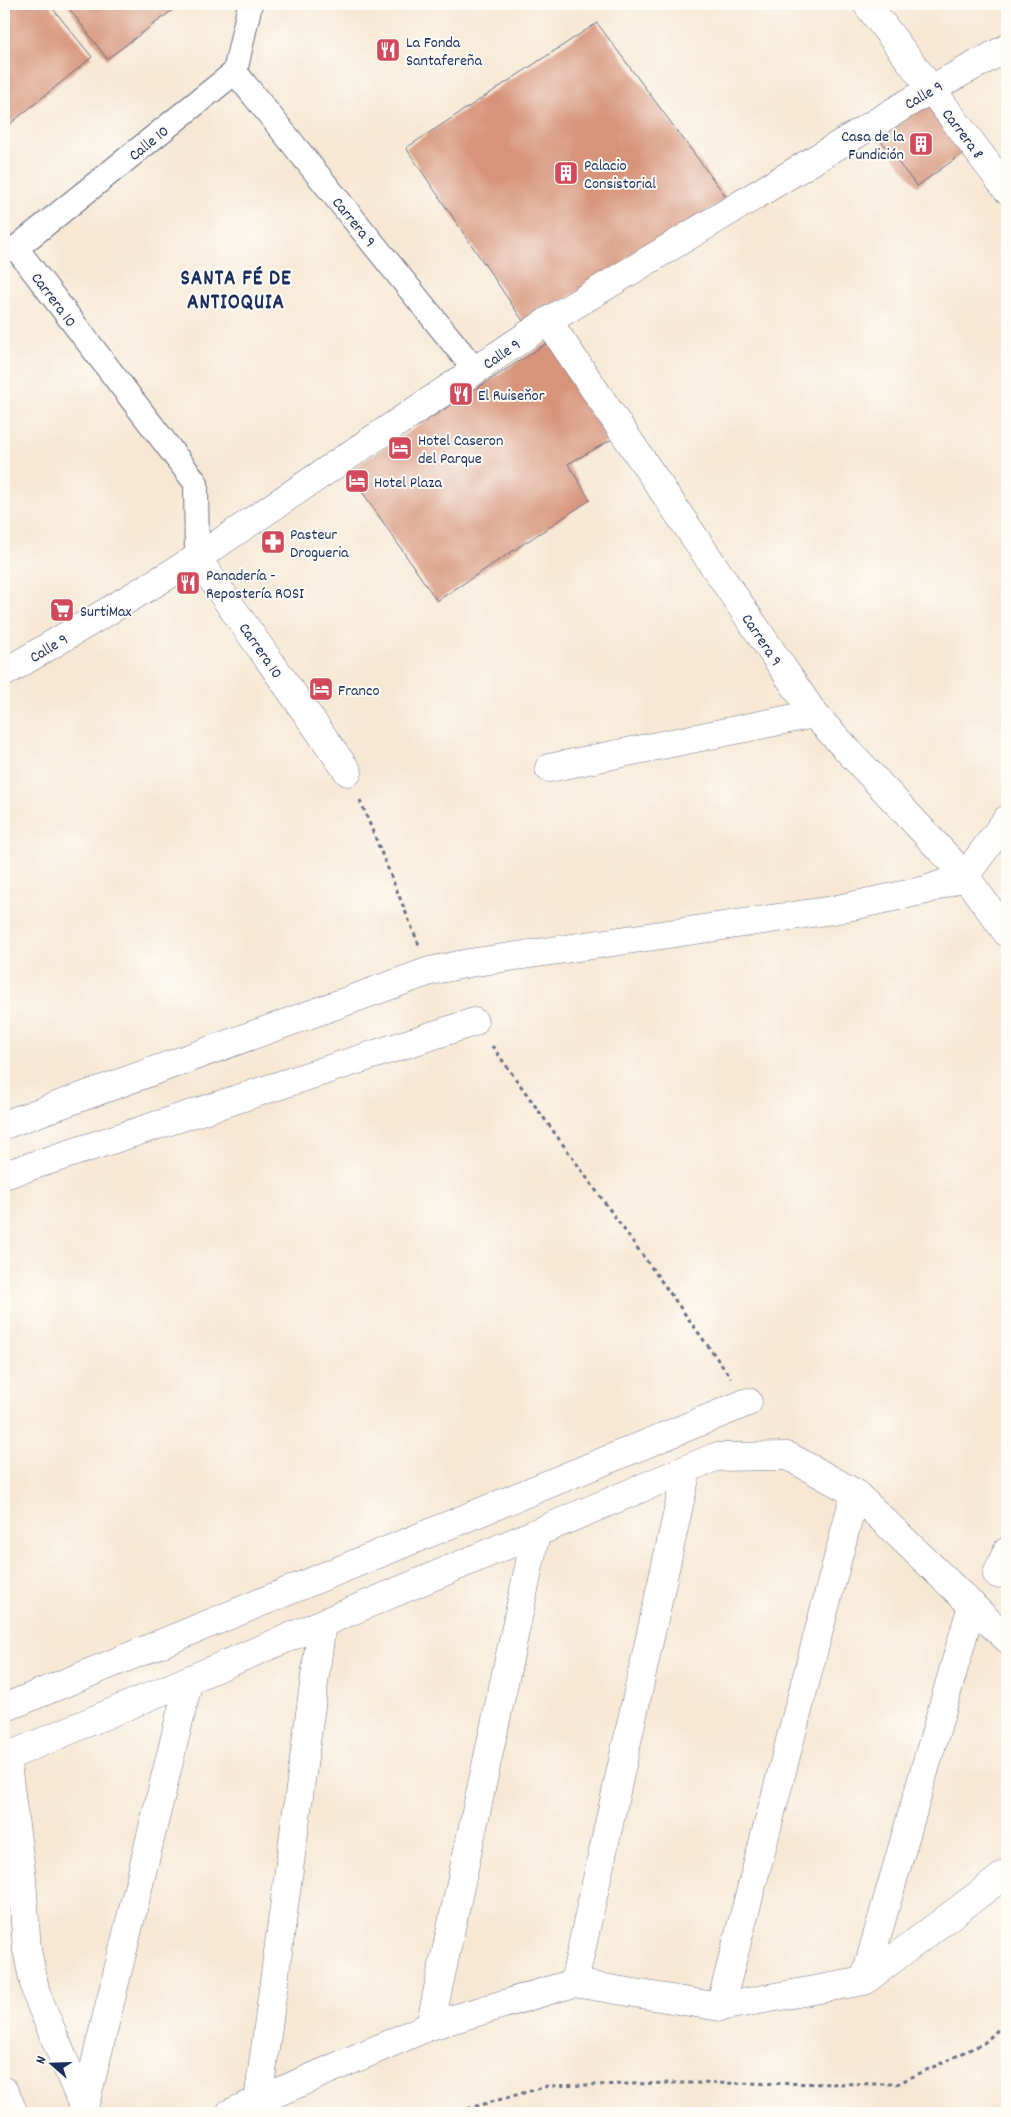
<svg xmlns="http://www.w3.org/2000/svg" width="1011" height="2117" font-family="Dekko,sans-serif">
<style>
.building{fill:#d7947a}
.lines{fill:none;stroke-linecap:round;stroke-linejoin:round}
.pedestrian-casing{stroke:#687087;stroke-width:26}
.minor-casing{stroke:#687087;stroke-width:29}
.path{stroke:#687087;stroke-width:3;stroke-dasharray:4 4;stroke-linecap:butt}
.pedestrian{stroke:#fff;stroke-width:24}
.minor{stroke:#fff;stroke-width:28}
.labels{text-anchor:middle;stroke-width:4;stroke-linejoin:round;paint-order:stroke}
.poi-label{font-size:16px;fill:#1b2f5e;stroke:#fdfcf7;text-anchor:start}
.street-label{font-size:16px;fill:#1b2f5e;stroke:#fdfcf7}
.district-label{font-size:21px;font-weight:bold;letter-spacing:1px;fill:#1b2f5e;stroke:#fdfcf7}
</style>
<rect width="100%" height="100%" fill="#fdfcf7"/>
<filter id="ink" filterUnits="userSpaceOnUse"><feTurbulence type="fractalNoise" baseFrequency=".02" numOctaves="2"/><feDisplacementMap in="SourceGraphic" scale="10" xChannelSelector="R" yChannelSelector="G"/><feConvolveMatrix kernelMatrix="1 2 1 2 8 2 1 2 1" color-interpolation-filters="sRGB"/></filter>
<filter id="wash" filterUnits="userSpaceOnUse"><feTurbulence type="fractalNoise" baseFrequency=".0096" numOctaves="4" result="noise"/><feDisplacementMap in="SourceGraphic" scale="20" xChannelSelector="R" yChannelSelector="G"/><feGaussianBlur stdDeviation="1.12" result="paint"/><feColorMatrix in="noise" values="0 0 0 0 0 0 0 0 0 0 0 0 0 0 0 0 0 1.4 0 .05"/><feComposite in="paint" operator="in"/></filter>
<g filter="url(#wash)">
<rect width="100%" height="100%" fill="#f7e8d4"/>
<g id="blocks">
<path class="building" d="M4 4H49L92 57 4 129Z
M66 4H181L107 59Z
M597 23 727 198 525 324 406 148Z
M931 101 965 152 917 186 877 136Z
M552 340 616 437 568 464 590 500 437 601 348 471Z"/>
</g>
</g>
<g filter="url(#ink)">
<use href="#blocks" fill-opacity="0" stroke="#687087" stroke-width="1"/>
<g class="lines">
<defs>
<path id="pedestrian" d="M235 72 475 370
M16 248 196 483 197 558
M16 248 235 72 250 4"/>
<path id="minor" d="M867 4 1007 190
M548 321 814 714 965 876 1007 933
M197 558 348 772
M4 673 197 558 548 321 931 89 1007 48
M549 768 814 714
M4 1125 430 971 469 963 833 910 926 890 965 876 1007 819
M4 1175 474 1022
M997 1574 1007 1551
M4 1708 748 1402
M6 1757 22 1878 27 1950 36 1993 86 2113
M4 1758 715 1457 788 1456 855 1493 1007 1639
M864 1981 972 1605
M574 1983 687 1469
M720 2007 855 1493
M430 2026 536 1534
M4 2091 14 2113
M258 2101 322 1624
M84 2109 189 1680
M230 2113 430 2026 574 1983 720 2007 864 1981 1007 1873"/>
</defs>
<use href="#pedestrian" class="pedestrian-casing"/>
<use href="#minor" class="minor-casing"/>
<path class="path" d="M360 800 419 945
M492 1046 731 1378
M452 2113 548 2086 672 2083 897 2084 984 2043 1007 2021"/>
<use href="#pedestrian" class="pedestrian"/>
<use href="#minor" class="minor"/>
</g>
</g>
<defs>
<symbol id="restaurant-square" viewBox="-11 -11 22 22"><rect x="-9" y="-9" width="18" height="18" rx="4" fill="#d1495b" stroke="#fdfcf7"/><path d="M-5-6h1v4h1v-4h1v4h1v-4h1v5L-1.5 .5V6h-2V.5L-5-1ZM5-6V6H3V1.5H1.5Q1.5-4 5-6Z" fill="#fff"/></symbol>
<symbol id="building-square" viewBox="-11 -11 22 22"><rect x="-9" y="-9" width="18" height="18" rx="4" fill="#d1495b" stroke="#fdfcf7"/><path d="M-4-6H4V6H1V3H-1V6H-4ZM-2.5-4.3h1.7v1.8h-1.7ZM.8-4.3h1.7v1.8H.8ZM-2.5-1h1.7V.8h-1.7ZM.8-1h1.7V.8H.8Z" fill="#fff"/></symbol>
<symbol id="hotel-square" viewBox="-11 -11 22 22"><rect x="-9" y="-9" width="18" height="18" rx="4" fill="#d1495b" stroke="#fdfcf7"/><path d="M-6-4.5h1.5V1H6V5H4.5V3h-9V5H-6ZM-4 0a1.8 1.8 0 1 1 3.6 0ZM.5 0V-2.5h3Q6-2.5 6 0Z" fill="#fff"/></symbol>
<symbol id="pharmacy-square" viewBox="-11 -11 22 22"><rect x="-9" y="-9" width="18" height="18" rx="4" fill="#d1495b" stroke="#fdfcf7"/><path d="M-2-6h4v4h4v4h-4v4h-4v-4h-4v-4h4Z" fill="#fff"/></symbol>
<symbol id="supermarket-square" viewBox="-11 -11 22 22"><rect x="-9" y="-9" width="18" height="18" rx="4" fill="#d1495b" stroke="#fdfcf7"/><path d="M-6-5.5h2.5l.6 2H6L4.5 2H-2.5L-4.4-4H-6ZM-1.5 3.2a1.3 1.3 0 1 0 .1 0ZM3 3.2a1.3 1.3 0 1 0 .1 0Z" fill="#fff"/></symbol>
</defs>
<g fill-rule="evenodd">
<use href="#restaurant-square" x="374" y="36" width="28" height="28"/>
<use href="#building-square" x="907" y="130" width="28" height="28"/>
<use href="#building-square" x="552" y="159" width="28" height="28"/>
<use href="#restaurant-square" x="447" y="380" width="28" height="28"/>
<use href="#hotel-square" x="386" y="434" width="28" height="28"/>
<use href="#hotel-square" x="343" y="467" width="28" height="28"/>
<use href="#pharmacy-square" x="259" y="528" width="28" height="28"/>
<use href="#restaurant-square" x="174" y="569" width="28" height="28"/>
<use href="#supermarket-square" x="48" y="596" width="28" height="28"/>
<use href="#hotel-square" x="307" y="675" width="28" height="28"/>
</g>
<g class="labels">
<g class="poi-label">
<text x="406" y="47">La Fonda<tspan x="406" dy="18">Santafereña</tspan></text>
<text x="904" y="141" text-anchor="end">Casa de la<tspan x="904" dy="18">Fundición</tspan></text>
<text x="584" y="170">Palacio<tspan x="584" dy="18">Consistorial</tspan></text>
<text x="478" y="400">El Ruiseňor</text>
<text x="418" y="445">Hotel Caseron<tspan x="418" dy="18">del Parque</tspan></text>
<text x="374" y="487">Hotel Plaza</text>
<text x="290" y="539">Pasteur<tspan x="290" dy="18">Drogueria</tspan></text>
<text x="206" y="580">Panadería -<tspan x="206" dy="18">Repostería ROSI</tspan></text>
<text x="80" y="616">SurtiMax</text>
<text x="338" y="695">Franco</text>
</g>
<g class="street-label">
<text transform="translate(923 94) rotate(-30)" y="6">Calle 9</text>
<text transform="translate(964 133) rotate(53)" y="6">Carrera 8</text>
<text transform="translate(148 142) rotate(-39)" y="6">Calle 10</text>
<text transform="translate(355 221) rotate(51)" y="6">Carrera 9</text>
<text transform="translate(55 299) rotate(53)" y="6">Carrera 10</text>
<text transform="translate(501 353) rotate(-34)" y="6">Calle 9</text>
<text transform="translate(763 639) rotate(56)" y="6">Carrera 9</text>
<text transform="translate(48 647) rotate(-31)" y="6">Calle 9</text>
<text transform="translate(262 650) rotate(55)" y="6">Carrera 10</text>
</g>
<g class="district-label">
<text x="236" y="284">SANTA FÉ DE<tspan x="236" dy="24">ANTIOQUIA</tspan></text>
</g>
</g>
<rect width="1011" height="2117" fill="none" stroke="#fdfcf7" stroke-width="20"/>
<g transform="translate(52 2064) rotate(290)" stroke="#fdfcf7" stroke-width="4" paint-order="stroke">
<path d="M0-4L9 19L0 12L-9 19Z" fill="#1b2f5e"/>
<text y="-8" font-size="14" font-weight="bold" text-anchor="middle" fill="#1b2f5e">N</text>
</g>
</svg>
